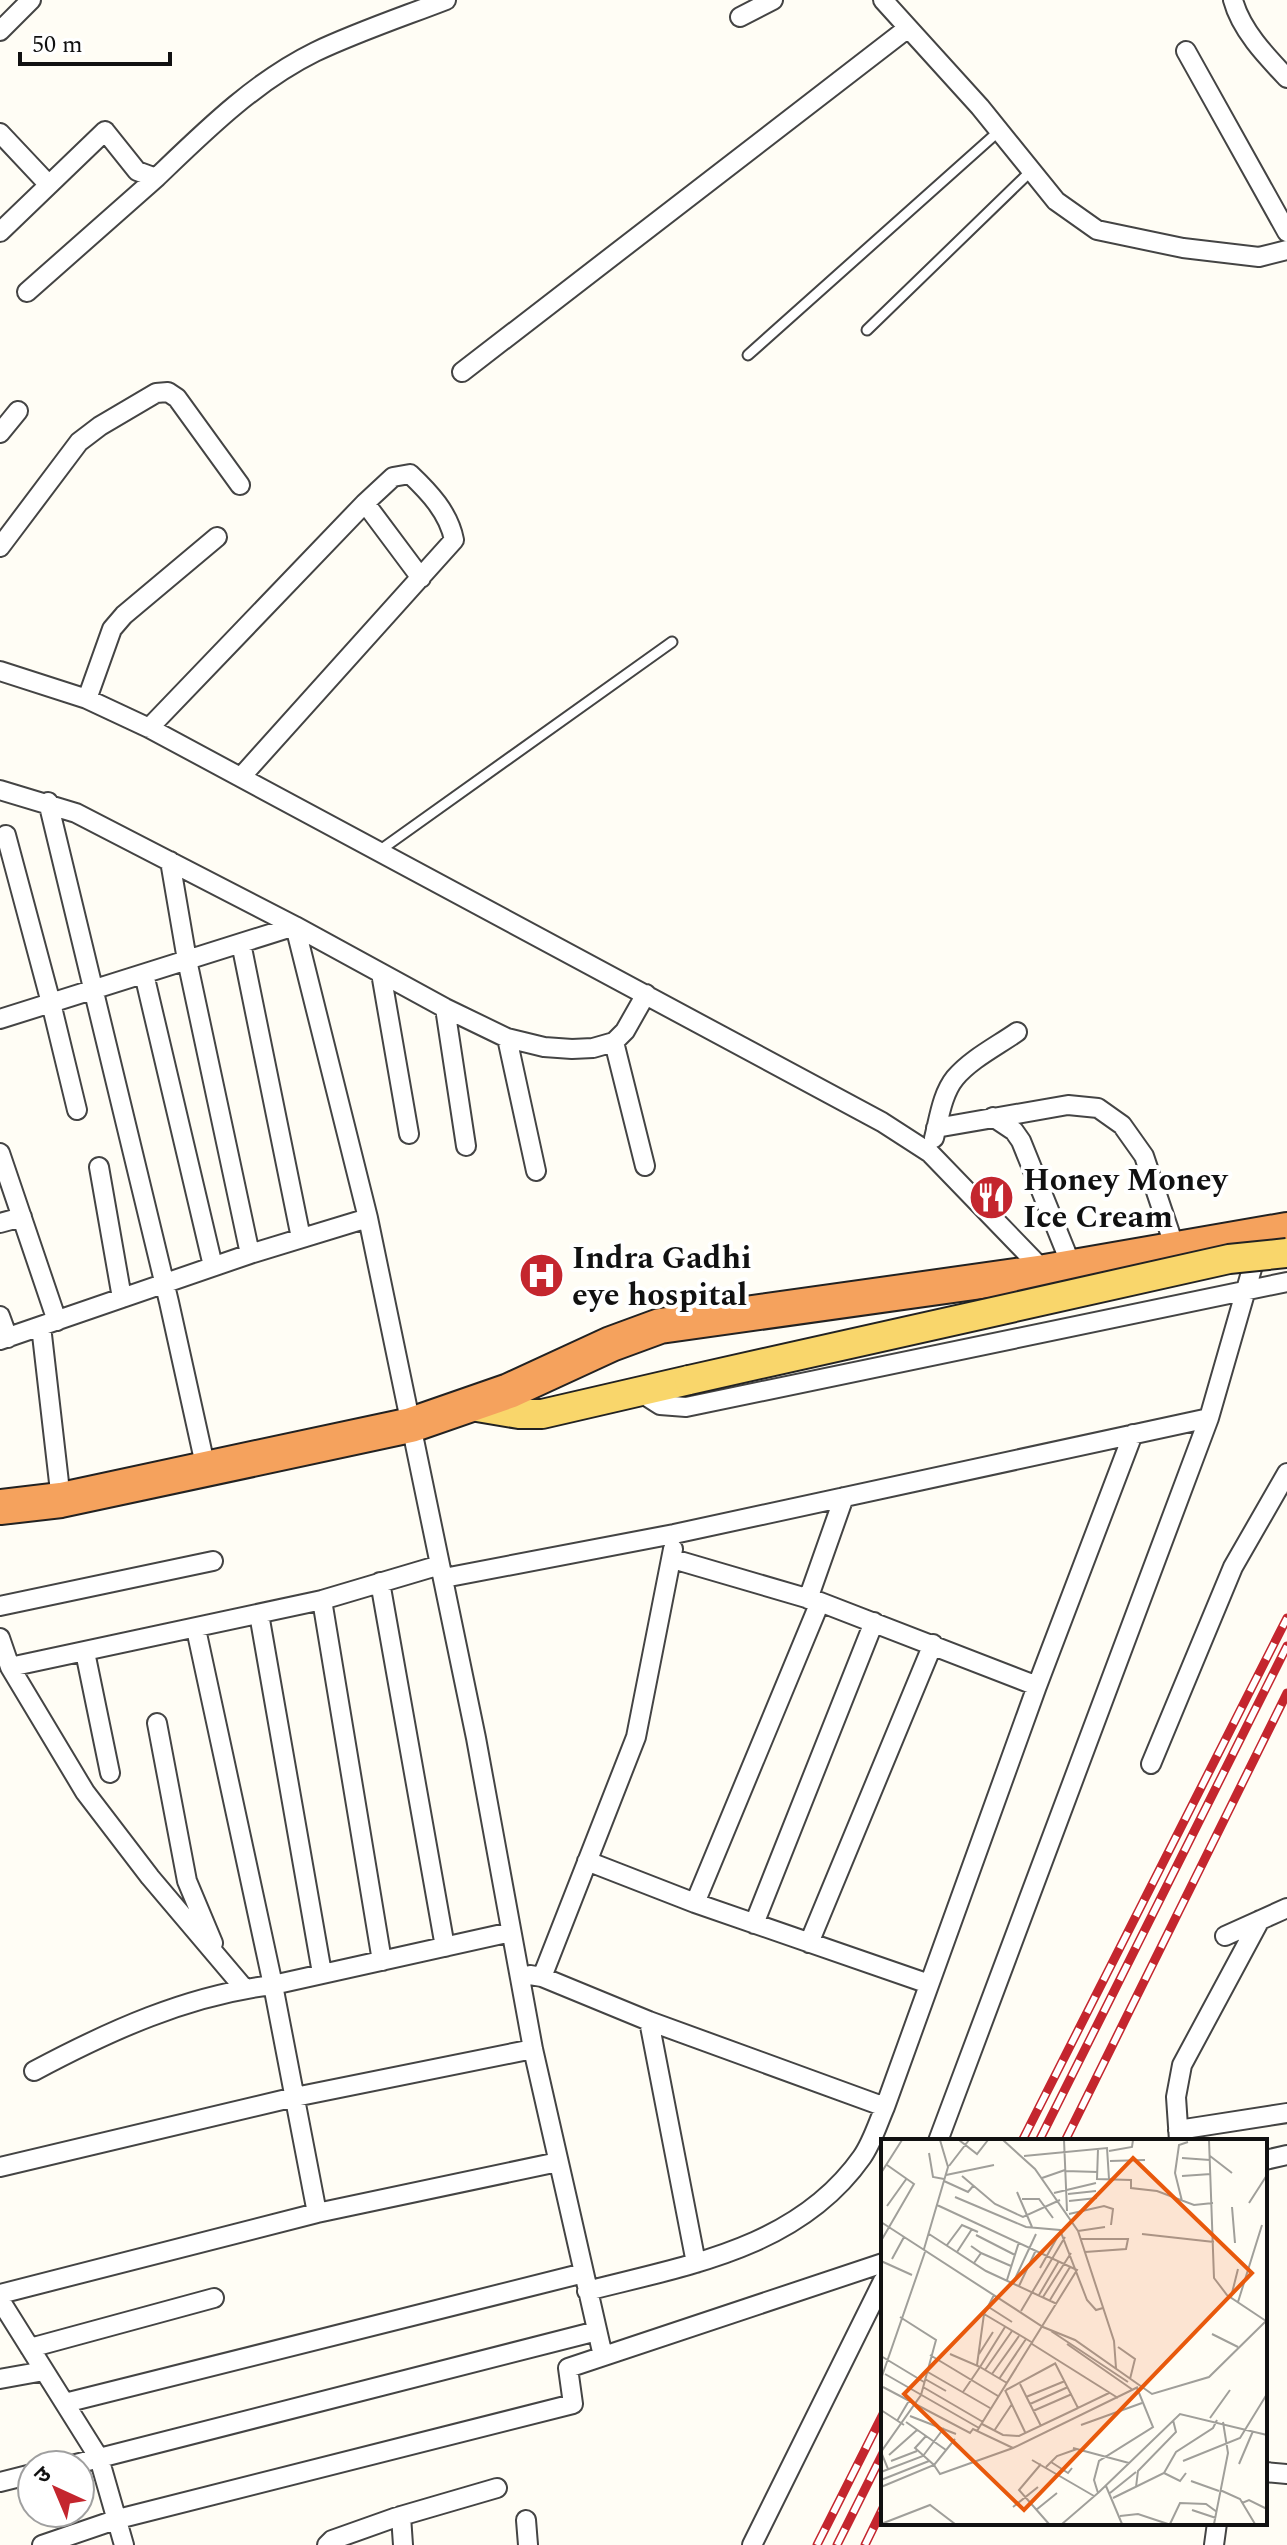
<svg xmlns="http://www.w3.org/2000/svg" width="1287" height="2545" font-family="Spectral,'Noto Sans Devanagari',serif">
<style>
.lines{fill:none;stroke-linecap:round;stroke-linejoin:round}
.lane-casing{stroke:#444;stroke-width:13}
.street-casing{stroke:#444;stroke-width:22}
.primary-casing{stroke:#222;stroke-width:32}
.highway-casing{stroke:#222;stroke-width:38}
.lane{stroke:#fff;stroke-width:9}
.street{stroke:#fff;stroke-width:18}
.primary{stroke:#f9d66b;stroke-width:28}
.highway{stroke:#f5a25d;stroke-width:34}
.rail-casing{stroke:#c4262e;stroke-width:9}
.rail{stroke:#fff;stroke-width:6;stroke-dasharray:18;stroke-linecap:butt}
.primary-bridge-casing{stroke:#222;stroke-width:32;stroke-linecap:butt}
.primary-bridge{stroke:#f9d66b;stroke-width:28}
.labels{text-anchor:middle;stroke-width:8;stroke-linejoin:round;paint-order:stroke}
.poi-label{font-size:32px;font-weight:bold;fill:#111;stroke:#fff;text-anchor:start}
.inset-road{fill:none;stroke:#a09f9a;stroke-width:2}
.view{fill:#e8590c;fill-opacity:0.15;stroke:#e8590c;stroke-width:4}
.inset-edge{fill:none;stroke:#111;stroke-width:4}
</style>
<rect width="100%" height="100%" fill="#fffdf5"/>
<g class="lines">
<defs>
<path id="lane" d="M867 330 1031 171
M748 355 999 131
M379 851 672 642"/>
<path id="street" d="M883 0 980 107 1056 201 1097 230 1183 248 1259 257 1287 250
M1233 0C1241 30 1266 56 1287 78
M740 17 773 0
M0 31 31 0
M1186 51 1287 232
M0 133 49 185
M0 232 105 131 137 171 156 178C204 132 254 82 315 52 357 32 402 17 446 0
M27 292 156 178
M462 372 908 28
M0 433 18 411
M365 503 421 578
M0 547 79 442 100 426 156 393 168 392 177 398 240 485
M0 671 87 699 149 728 882 1122 930 1153 1045 1272
M87 699 112 629 124 615 217 537
M149 728 365 503 393 477 410 474C429 492 449 513 454 540L241 777
M0 790 76 813 295 926 445 1008 507 1038 544 1047 572 1049 593 1048 614 1042 625 1031 646 994
M48 802 169 1302 206 1469
M6 835 51 1003 77 1110
M170 861 187 960 250 1254
M241 943 301 1238
M381 973 409 1134
M144 974 213 1266
M445 1008 466 1146
M0 1019 295 926 368 1218 476 1738 533 2049 603 2356
M507 1038 536 1171
M614 1042 645 1166
M993 1117 1014 1131 1021 1141 1072 1267
M936 1128 1068 1105 1098 1108 1122 1125 1144 1156 1175 1248
M934 1138C939 1119 942 1094 955 1078 971 1059 997 1046 1017 1032
M0 1153 57 1321
M99 1167 122 1298
M0 1223 22 1217
M0 1316 8 1338
M41 1326 61 1500
M0 1340 250 1254 368 1218
M638 1391 660 1405 686 1407 1287 1282
M673 1559 820 1602 1037 1686 1133 1434
M444 1578 674 1534 1209 1418
M380 1582 445 1947
M808 1599 844 1497
M322 1600 382 1961
M0 1606 213 1561
M259 1614 322 1973
M0 1638 10 1667 85 1792 150 1877 244 1988
M85 1652 110 1773
M10 1667 322 1600 440 1565
M157 1723 187 1881 213 1943
M1151 1764 1233 1567 1287 1473
M587 1861 695 1903 929 1984
M695 1903 820 1602
M754 1924 874 1622
M1225 1936 1287 1908
M809 1943 933 1644
M530 1975 542 1977 649 2021 885 2107
M542 1977 636 1737 673 1549
M649 2021 696 2263
M34 2071C109 2031 188 1995 273 1985L196 1629
M1178 2130 1287 2113
M938 2141 1209 1418 1258 1248
M1179 2141 1176 2097 1182 2065 1260 1920
M1265 2160 1287 2155
M0 2167 295 2097 533 2049
M317 2213 273 1985 511 1932
M587 2291C688 2265 798 2248 862 2157 872 2143 878 2123 885 2107L1037 1686
M0 2294 317 2213 558 2162
M0 2300 99 2458 124 2545
M30 2348 214 2298
M0 2379 44 2371
M65 2403 584 2273
M72 2465 597 2331
M1265 2472 1287 2474
M0 2482 32 2474
M401 2516 403 2545
M526 2520 528 2545
M42 2545 118 2519 573 2404 568 2368 883 2263
M327 2545 332 2540 394 2518 497 2488
M752 2545 883 2281
M1214 2545 1217 2523"/>
<path id="primary" d="M471 1406 519 1414H542L689 1380"/>
<path id="highway" d="M0 1507 61 1500 411 1425 509 1391 611 1344 660 1326 1045 1272 1287 1230"/>
</defs>
<use href="#lane" class="lane-casing"/>
<use href="#street" class="street-casing"/>
<use href="#primary" class="primary-casing"/>
<use href="#highway" class="highway-casing"/>
<use href="#lane" class="lane"/>
<use href="#street" class="street"/>
<use href="#primary" class="primary"/>
<use href="#highway" class="highway"/>
<defs>
<path id="rail" d="M1022 2141 1287 1618
M1039 2141 1287 1646
M1065 2141 1287 1693
M817 2545 883 2414
M837 2545 883 2453
M865 2545 883 2508"/>
</defs>
<use href="#rail" class="rail-casing"/>
<use href="#rail" class="rail"/>
<defs>
<path id="primary-bridge" d="M689 1380 1229 1259 1287 1253"/>
</defs>
<use href="#primary-bridge" class="primary-bridge-casing"/>
<use href="#primary-bridge" class="primary-bridge"/>
</g>
<defs>
<symbol id="restaurant-disc" viewBox="-11 -11 22 22"><circle r="9.5" fill="#c4262e" stroke="#fff"/><path d="M-5-6h1v4h1v-4h1v4h1v-4h1v5L-1.5 .5V6h-2V.5L-5-1ZM5-6V6H3V1.5H1.5Q1.5-4 5-6Z" fill="#fff"/></symbol>
<symbol id="hospital-disc" viewBox="-11 -11 22 22"><circle r="9.5" fill="#c4262e" stroke="#fff"/><path d="M-5-5h3v3.5h4V-5h3V5h-3V1.5h-4V5h-3Z" fill="#fff"/></symbol>
</defs>
<g fill-rule="evenodd">
<use href="#restaurant-disc" x="966" y="1172" width="51" height="51"/>
<use href="#hospital-disc" x="516" y="1250" width="51" height="51"/>
</g>
<g class="labels">
<g class="poi-label">
<text x="1023" y="1190">Honey Money<tspan x="1023" dy="37">Ice Cream</tspan></text>
<text x="572" y="1268">Indra Gadhi<tspan x="572" dy="37">eye hospital</tspan></text>
</g>
</g>
<g transform="translate(881 2139)">
<rect width="386" height="386" fill="#fffdf5"/>
<path class="inset-road" d="M78 1 96 15 107 1M122 1 154 30 197 92 233 202 235 229M183 1 186 72M328 1 333 139 346 156 385 182M217 10 216 40 250 41V49L276 52 313 66 332 64M228 12 251 8 252 1M48 14 52 38 63 40M143 17 226 9 228 40M329 17 351 34M301 19 329 21M229 22 264 21M68 27 88 1M184 32 217 33M0 34 21 1M65 36 113 26M81 37 114 65 142 78 179 61M301 37 330 35M161 39 184 31M63 42 87 53 93 46M136 53 151 88M173 54 215 44M187 55 215 52M74 58 145 88 179 91 206 161 215 171 222 169M141 60H158L172 79M188 62 216 59M301 62 294 34 298 6 307 3M368 64 386 36M56 66 196 131 96 292M6 67 26 39M351 68 354 104M188 75 223 67 232 70 230 86M0 83 162 188 194 201 271 255 328 238 386 181M197 92 224 88M48 95 105 132 176 165M261 95 333 103M95 96 134 116M200 100H247L245 110 204 113M0 102 33 45 6 26M66 106 81 86 97 93M90 107 100 114 93 124M43 110 67 28 59 1M76 113 91 90M100 114 130 127M11 120 23 98M0 122 31 136M159 129 177 97M126 141 138 103M132 144 155 95M138 147 155 111M158 156 178 122M162 158 190 114M350 158 357 130M169 161 189 128M357 163 381 86M106 167 131 183M140 172 184 98M103 175 152 204M170 192 247 243M331 195 357 208M151 205 237 259M186 205 252 251M237 208 254 220 249 240M69 215 99 228 124 188M98 215 112 193M49 216 117 257M0 217 43 243M174 224 197 269 228 254M96 226 103 175 113 156M104 231 131 192M45 232 109 269M4 235 98 289M111 235 138 197M0 240 44 113M44 240 65 252M118 240 145 200M139 245 160 287M2 248 89 294 92 290 132 309M42 248 102 283M124 251 144 293M125 251 175 224M82 253 99 228 126 244M145 258 184 242M149 265 187 248M0 271 23 286M152 272 191 255M29 277 75 295M329 279 349 251M16 282 29 260M25 283 65 311M101 285 122 296 138 297 197 269M200 286 261 264M113 292 131 265M74 300 53 326 59 335 132 309 257 248M192 309 248 324M8 316 36 291M151 321 213 357M10 322 36 312M302 322 359 299 386 255M170 323 187 334 191 329M160 325 138 351 168 385M358 325 372 292M165 328 176 317 196 310M7 330 0 313 40 256 55 201 19 178M0 333 42 317 63 289M283 334 299 342 305 334M0 341 48 322M310 342 338 352M225 347 241 385M0 348 53 326 34 309 45 297M255 348 257 332 295 293 292 281M339 351 359 360 374 385M217 354 299 275 386 296M229 354 255 333M232 359 283 334 295 313 332 289 336 281M361 364 368 361 386 370M132 368 157 348M155 371 176 354M311 371 335 379M239 377 257 375 287 385M0 385 49 366 74 385M181 385 217 354 213 341 218 322 272 288 256 249M289 385 299 364 325 365 336 373M333 385 347 314 342 283"/>
<path class="view" d="M252 19 371 134 143 371 23 255Z"/>
<rect width="386" height="386" class="inset-edge"/>
</g>
<g transform="translate(56 2489) rotate(316)"><circle r="38" fill="#ffffff" stroke="#a0a0a0" stroke-width="2"/>
<path d="M0-6L14 30L0 20L-14 30Z" fill="#c4262e"/>
<text y="-12" font-size="22" font-weight="bold" text-anchor="middle" fill="#111111">उ</text>
</g>
<path d="M20 52v12h150v-12" fill="none" stroke="#111111" stroke-width="4"/>
<text x="32" y="52" font-size="24" fill="#111111" stroke="#ffffff" stroke-width="6" paint-order="stroke">50 m</text>
</svg>
